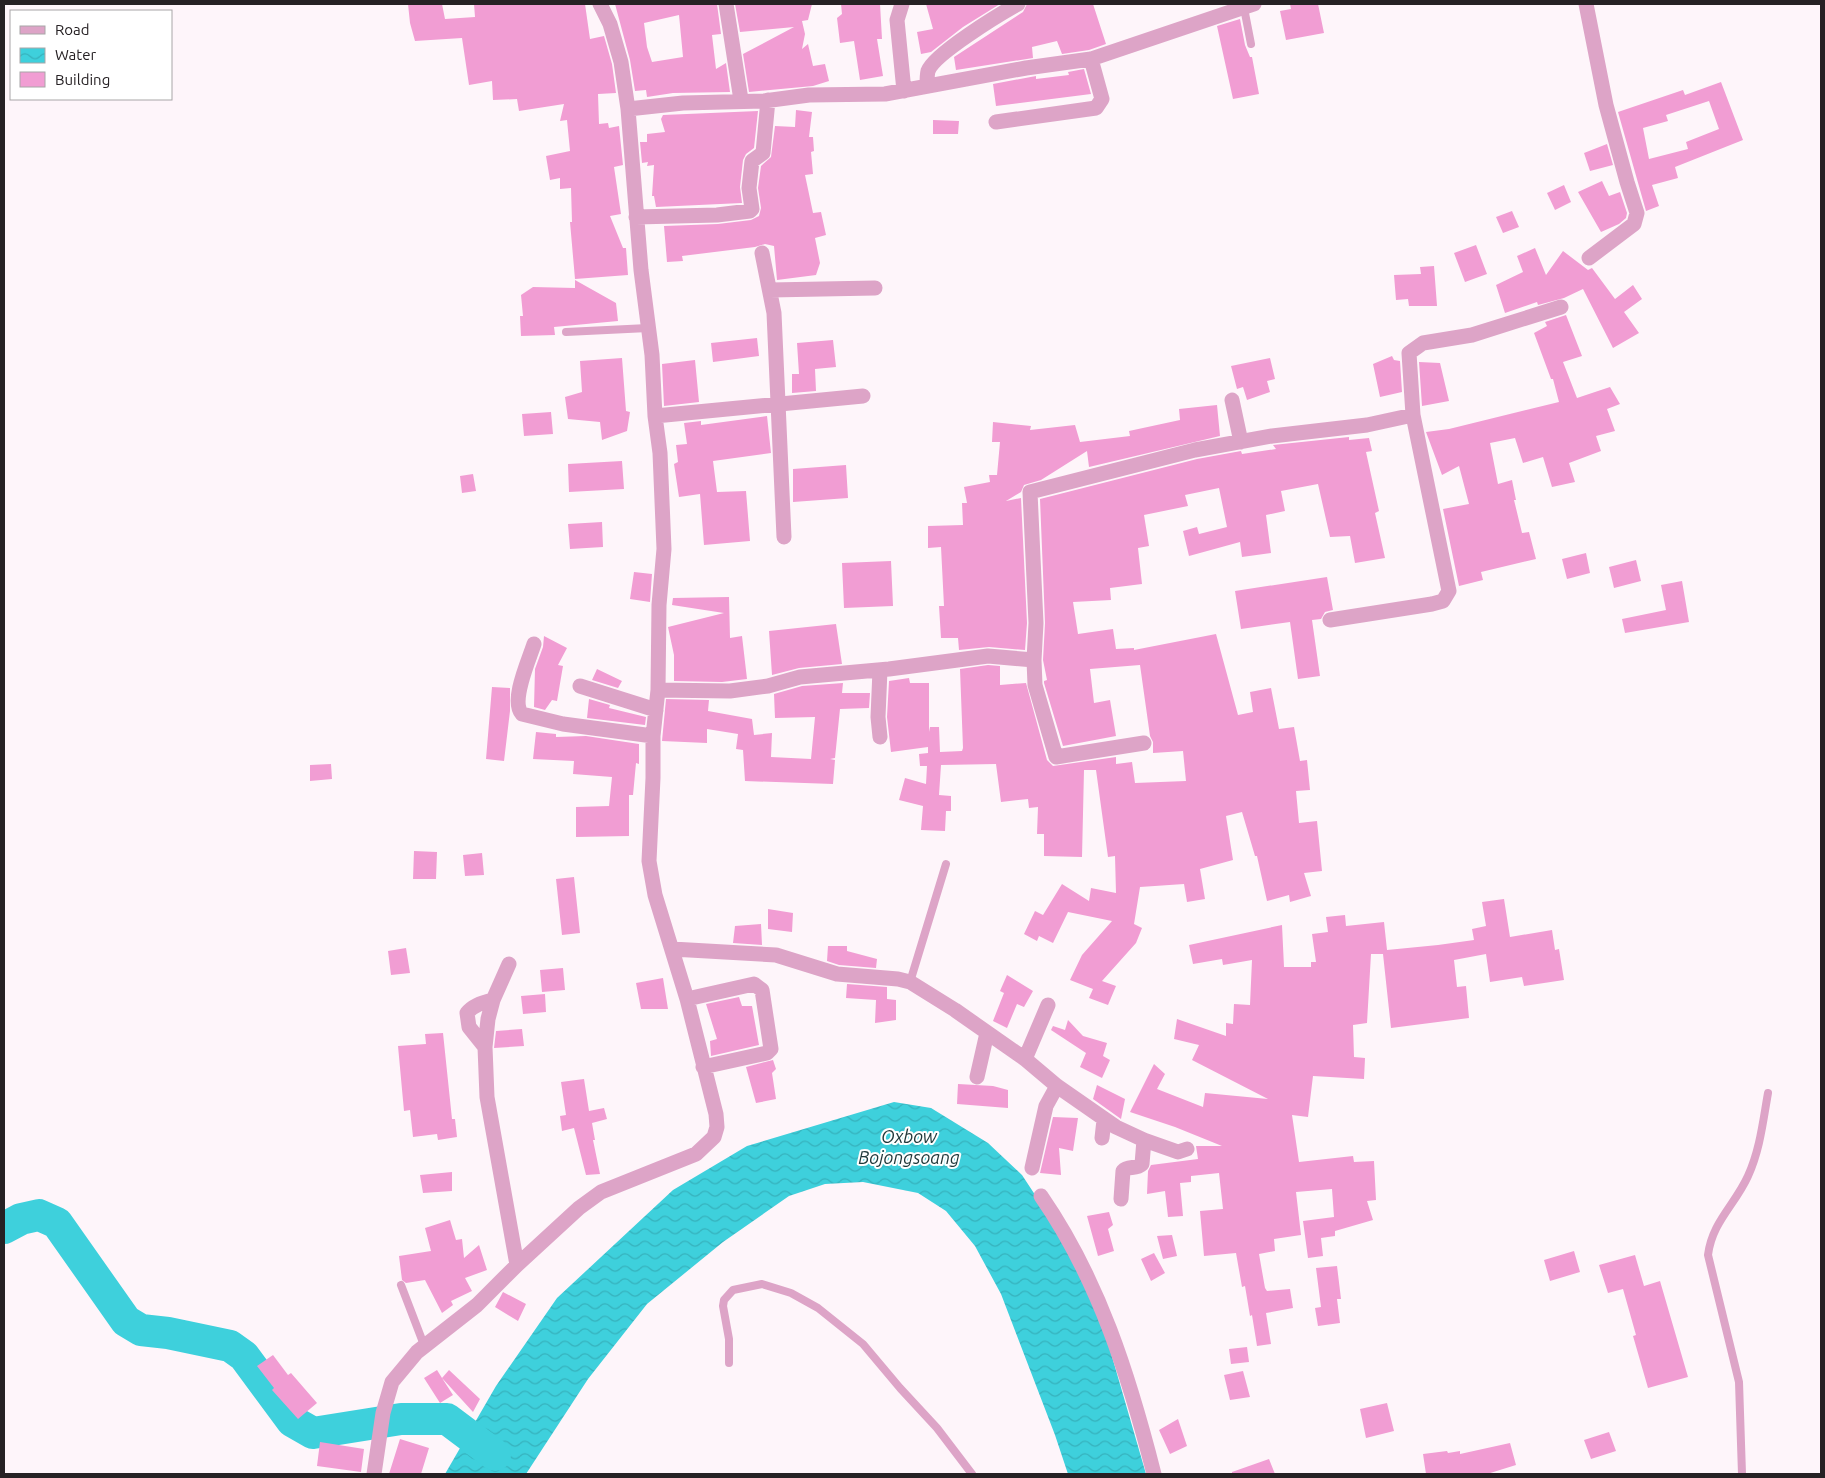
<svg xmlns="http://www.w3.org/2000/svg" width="1825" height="1478" font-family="Ubuntu,sans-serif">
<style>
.water{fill:url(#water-waves)}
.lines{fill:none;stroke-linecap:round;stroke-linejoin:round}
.river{stroke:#3ed0dc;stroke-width:32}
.building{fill:#f19dd3;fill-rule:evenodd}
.lane{stroke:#dda4c7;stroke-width:8}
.street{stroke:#dda4c7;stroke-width:15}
.labels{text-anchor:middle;stroke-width:4;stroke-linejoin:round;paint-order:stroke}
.water-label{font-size:18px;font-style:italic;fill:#1f3739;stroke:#fff}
</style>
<defs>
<pattern id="water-waves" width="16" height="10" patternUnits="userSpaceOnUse" patternTransform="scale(1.25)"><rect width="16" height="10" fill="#3ed0dc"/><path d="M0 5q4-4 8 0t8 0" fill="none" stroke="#36b2bd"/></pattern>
</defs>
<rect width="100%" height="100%" fill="#fef5fa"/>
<path class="water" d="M894 1102 931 1108 988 1143 1022 1175 1047 1213 1100 1315 1146 1474H1068L1055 1435 1001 1294 975 1246 946 1211 918 1193 863 1182 825 1184 789 1196 723 1242 647 1304 588 1379 526 1474H445L496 1386 557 1298 673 1190 747 1146Z"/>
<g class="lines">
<path class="river" d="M4 1228 21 1219 39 1215 57 1223 126 1321 141 1330 168 1333 230 1346 244 1356 292 1421 313 1433 401 1419H447L495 1455"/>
</g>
<path class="building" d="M408 4H442L445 19 475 17 474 4H585L590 39 604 36 612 64 616 93 598 94 599 124 608 123 609 128 619 126 623 165 614 167 621 214 610 216 623 248H626L628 275 575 279 570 222H572L571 188 560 189V178L550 180 546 156 570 151 567 120 560 121 564 104 519 111 517 99 493 100 492 81 469 85 462 38 415 41 410 23Z
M615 4H717L721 34 712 35 716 69 726 63 730 92 673 93 647 97 646 90 635 91 630 60ZM679 15 683 57 652 62 647 47 644 23Z
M735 4H812L808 20 802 21 805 34 802 49 808 44 813 66 825 64 829 81 813 86 749 92 743 54 794 27 740 32Z
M841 4H880L882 39H877L883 76 860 80 854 41 840 43 837 18 842 14Z
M926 4H1000L963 27 931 52 921 54 917 32 933 29Z
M1027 4H1093L1106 44 1089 50 1062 54 1057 41 1032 47 1033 58 956 70 954 57 1023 12Z
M1290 4H1318L1324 33 1286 40 1280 11 1291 9Z
M1240 19 1245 45 1250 57H1252L1259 94 1233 99 1217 26Z
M1084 69 1091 94 996 106 993 84 1036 76V79L1069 75 1068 72Z
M1721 82 1743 140 1675 167 1678 178 1652 185 1659 206 1646 211 1618 112 1683 90 1685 95ZM1709 101 1719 129 1686 142 1688 149 1649 159 1643 128 1668 121 1666 115Z
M796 110 812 112 809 137H813L814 151 811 152 813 174 805 175 813 213 821 212 826 235 815 238 820 263 816 275 777 280 774 246 765 244 755 247 682 256 683 261 667 262 664 226 718 224 751 220 759 216 761 208 758 188 761 166 771 157 775 126 795 127Z
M758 111 754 148 746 154 743 160 740 187 742 203 656 207 654 196H652L654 165 647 166 648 162 642 163 640 142H647V134L665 132 661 119 663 115Z
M933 120 959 121 958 134H933Z
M1607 144 1613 165 1590 171 1584 153Z
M1602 181 1609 196 1620 192 1627 213 1626 218 1619 224 1601 232 1578 192Z
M1564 185 1571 202 1555 210 1547 193Z
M1512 211 1519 227 1503 233 1496 217Z
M1476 245 1487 274 1465 282 1454 253Z
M1535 248 1546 275 1563 251 1588 270 1592 268 1615 299 1633 285 1642 299 1624 312 1639 333 1613 348 1583 289 1564 298 1538 305 1537 302 1505 313 1496 285 1523 272 1517 256Z
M1434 266 1437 306H1409L1408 299 1396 300 1394 275 1421 274 1420 267Z
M575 280 616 303 618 321 554 327 555 335 521 336 520 316H523L521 295 533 287 575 288Z
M1566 315 1582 356 1563 362 1577 398 1610 387 1620 404 1607 409 1615 431 1596 436 1601 451 1569 463 1575 482 1552 487 1543 457 1523 463 1515 438 1490 443 1498 484 1512 480 1516 500H1514L1522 533 1529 532 1536 559 1481 572 1483 580 1459 586 1443 509 1469 504 1459 466 1442 475 1426 432 1449 429 1559 402 1553 379H1551L1534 333 1547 326 1545 322Z
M757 338 759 356 713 362 711 343Z
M833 340 836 367 815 369 816 391 792 393V374H799L797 343Z
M1392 356 1394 360 1400 361 1402 392 1380 397 1373 364Z
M622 358 626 411 630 412 627 431 602 440 600 422 568 419 565 397 582 392 580 361Z
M1270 358 1275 379 1267 381 1270 392 1247 400 1243 387 1237 389 1231 366Z
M695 360 699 402 664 406 662 364Z
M1419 362 1440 363 1449 401 1422 406Z
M1217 405 1220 436 1089 467 1087 451 1041 480 1024 485 1021 492 1006 501 1021 498 1027 623 1025 650 989 647 959 650 958 638H941L939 606H944L941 547 928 548V526L963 525 962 503H967L964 487 990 482 989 475H997L1000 442H992L993 422 1031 426 1030 430 1075 425 1080 442 1130 436 1129 431 1180 420 1179 409Z
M551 412 553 434 524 436 522 414Z
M767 416 771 453 713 461 717 492 746 491 750 541 704 545 700 494 679 497 674 464 678 462 676 445 687 444 684 423 701 421V425Z
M1349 437V440L1369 438 1372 451 1366 452 1379 511 1375 513 1385 558 1355 563 1350 536 1330 537 1318 484 1281 491 1285 511 1266 515 1271 553 1242 557 1240 542 1189 556 1183 531 1197 527 1199 534 1227 527 1219 488 1185 495 1188 506 1144 515 1149 546 1138 548 1142 584 1110 588 1111 600 1073 602 1078 634 1113 629 1116 649 1134 648V650L1216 634 1238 715 1253 712 1250 692 1271 688 1279 729 1294 727 1300 761 1307 760 1310 790 1296 791 1299 823 1317 821 1322 871 1304 873 1311 896 1290 902 1289 895 1267 901 1257 856H1255L1242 812 1226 816 1233 860 1200 869 1205 899 1187 902 1184 884 1140 887 1134 924 1142 928 1136 943 1102 981 1116 986 1108 1005 1089 998 1093 989 1070 980 1082 955 1112 921 1068 912 1053 943 1039 936 1037 941 1024 934 1035 911 1043 915 1062 884 1089 901 1091 888 1116 893 1115 856 1108 857 1096 770H1084L1082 857 1044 856V834H1037L1038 807 1029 808 1028 799 1001 802 996 764 941 765 939 795 951 796V811H946L945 831 921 830 923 806 899 800 905 778 926 784 927 766H920L919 754 928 753V747L891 752 887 717 889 681 909 678 910 683H929V732L930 727H939L940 752 962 751 963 748 960 669 988 665 1000 666V685L1026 683 1047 760 1053 766 1116 757V764L1132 762 1135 783 1186 781 1183 751 1153 753V742L1150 736 1140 665 1090 669 1094 703 1110 700 1116 736 1063 746 1044 683V681L1047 680 1043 660 1045 623 1040 499 1197 459 1241 451 1242 454 1276 449 1273 445Z
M622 461 624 489 569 492 568 464Z
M846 465 848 498 793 502V469Z
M473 474 476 491 462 493 460 476Z
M602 522 603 547 570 549 568 524Z
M1586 553 1590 573 1567 579 1562 559Z
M1636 560 1641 581 1614 588 1609 567Z
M891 561 893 606 844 608 842 563Z
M634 572 652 574 650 602 630 599Z
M1327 577 1333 610 1325 612 1321 619 1312 620 1320 676 1298 679 1290 622 1241 629 1235 591Z
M1682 581 1689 622 1625 633 1622 619 1666 610 1661 585Z
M729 597 730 638 742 636 747 679 722 682 674 681V655L668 627 724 613 672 605 673 598Z
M836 624 842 664 799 668 772 675 769 631Z
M544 636 567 648 558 665 563 666 557 701 552 700 545 710 534 707 535 669 543 647Z
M597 669 622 681 618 688 592 680Z
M843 683 842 693H870L869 708 840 709 835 758 830 759 835 760 833 784 745 781 743 750 736 749 738 734 707 729V743L662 741 666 699 709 700 708 711 752 719 754 735 772 733 771 757 811 759 815 717 775 718 774 694 802 686Z
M492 687 510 688V711L504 761 486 759Z
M589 699 610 705 609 708 646 717 645 725 587 718Z
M536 732 556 734V737L586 736 639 744V764L636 763 633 795H629V836L576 837V807L609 806 612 777 573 774 574 761 533 759Z
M331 764 332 779 310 781V765Z
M414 851 437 852 436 879H413Z
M482 853 484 875 465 876 463 855Z
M574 877 580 933 562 935 556 879Z
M1504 899 1510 937 1552 930 1555 950 1559 949 1564 980 1524 986 1522 977 1490 982 1486 954 1454 960 1457 987 1466 986 1469 1018 1391 1028 1383 954H1371L1367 1023 1353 1025 1354 1057 1365 1058 1364 1079 1313 1076 1308 1117 1292 1115 1299 1162 1353 1156 1354 1162 1374 1161 1376 1200 1367 1201 1373 1220 1335 1231V1236L1321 1238 1323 1256 1308 1258 1303 1221 1334 1217 1332 1189 1296 1192 1301 1235 1274 1239 1275 1251 1259 1254 1265 1288 1267 1291 1290 1289 1293 1308 1266 1313 1271 1344 1257 1346 1252 1315 1250 1316 1245 1286 1242 1287 1236 1253 1204 1256 1200 1211 1223 1209 1219 1173 1191 1176V1182L1180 1183 1183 1216 1168 1217 1165 1191 1147 1194 1148 1171 1151 1165 1198 1159 1196 1146H1222L1175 1127 1130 1112 1154 1064 1165 1074 1157 1089 1203 1107 1205 1093 1268 1099 1192 1060 1199 1045 1174 1039 1177 1019 1226 1036V1023L1233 1024 1234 1004 1250 1005 1252 960 1223 965 1222 959 1193 964 1189 945 1282 925 1284 967H1311V962H1316L1312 934 1328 932 1326 917 1345 915 1346 926 1384 922 1387 950 1438 945 1474 940 1472 929 1486 926 1482 902Z
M768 909 793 913 792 932 768 929Z
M761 924 762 945 733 943 735 926Z
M828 946H847V951L877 959 876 968 839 965 827 961Z
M406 948 410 973 391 975 388 951Z
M563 968 565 990 542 992 540 970Z
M1007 975 1033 991 1024 1007 1017 1004 1007 1028 993 1021 1004 993 1000 991Z
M663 978 668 1009H641L636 983Z
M847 984 887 987V999L896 1000V1020L875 1023 876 1000 846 998Z
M545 994 546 1012 523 1014 521 996Z
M739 997 742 1006H752L759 1045 711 1056 710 1041 717 1039 706 1004Z
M1068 1020 1083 1036 1107 1043 1103 1056 1110 1060 1102 1078 1080 1067 1086 1053 1051 1030 1053 1026 1065 1030Z
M522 1029 524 1046 494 1048 496 1031Z
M443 1033 452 1119H455L457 1137 438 1140 437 1134 413 1137 410 1110 404 1111 398 1046 426 1044 425 1034Z
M773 1060 776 1069 772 1073 776 1099 756 1103 746 1067Z
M584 1079 589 1111 604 1108 607 1119 592 1123 595 1140H593L600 1174 586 1175 574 1128 562 1131 560 1116 566 1115 561 1082Z
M958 1084 993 1086 1008 1090V1108L957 1104Z
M1097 1085 1125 1099 1121 1119 1093 1099Z
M1053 1117 1078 1118 1073 1151 1059 1148 1061 1175 1040 1173Z
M452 1172V1191L423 1193 420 1175Z
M1109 1212 1113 1225 1108 1229 1114 1251 1098 1256 1087 1216Z
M450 1220 456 1240 462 1239 464 1258 479 1245 487 1270 465 1278 472 1291 451 1301 453 1305 442 1313 425 1280 406 1283 402 1280 399 1256 431 1251 425 1228Z
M1172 1235 1177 1256 1163 1259 1157 1236Z
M1574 1251 1580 1272 1550 1281 1544 1260Z
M1154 1253 1165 1273 1151 1281 1141 1259Z
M1635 1255 1644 1286 1660 1281 1688 1377 1648 1388 1633 1336 1636 1335 1623 1289 1608 1293 1599 1265Z
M1337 1266 1341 1299H1337L1340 1323 1318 1326 1315 1308 1321 1307 1316 1268Z
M503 1292 526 1304 518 1321 495 1307Z
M1247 1347 1249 1362 1231 1364 1229 1349Z
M273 1355 288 1375 291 1373 317 1403 298 1419 272 1390 274 1388 257 1366Z
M437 1370 442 1378 449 1370 480 1399 473 1412 442 1378 453 1395 440 1403 424 1378Z
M1243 1371 1250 1397 1230 1400 1224 1375Z
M1387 1403 1394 1431 1366 1438 1360 1409Z
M1178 1419 1187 1446 1170 1454 1159 1430Z
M1609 1432 1616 1451 1591 1459 1584 1440Z
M400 1439 429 1448 421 1474H389Z
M320 1442 364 1449 361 1472 317 1466Z
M1510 1443 1516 1465 1487 1474H1426L1423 1454 1447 1451 1448 1453 1460 1451V1454Z
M1269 1459 1275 1474H1232V1472Z"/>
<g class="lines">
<path class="lane" d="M1244 8 1251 44
M566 332 648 328
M910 982 946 864
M401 1285 424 1345
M729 1363V1339L723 1306 724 1300 733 1290 762 1284 791 1293 818 1308 863 1344 900 1388 937 1428 972 1474
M1742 1474 1739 1382 1708 1255C1712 1222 1735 1205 1748 1176 1760 1150 1763 1121 1768 1093"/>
<path class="street" d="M726 4 741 100
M902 4 897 20 904 91
M1586 4 1606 105 1627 182 1637 213 1634 224 1589 258
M927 86C927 82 927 75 928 71 934 54 1000 14 1018 4
M628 109 683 103 764 101 809 95 885 94 1026 68 1091 59 1254 4
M996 122 1096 108 1102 99 1091 59
M636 217 717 215 750 211 752 209 749 188 752 161 763 153 768 100
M762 253 774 313 784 537
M770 290 875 288
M1232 400 1241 442
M655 416 863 396
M1330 620 1432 604 1443 601 1449 591 1413 415 1409 353 1423 343 1472 335 1561 307
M534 644C529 660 510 701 522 714L563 724 653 736
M880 670 878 717 880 737
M580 686 656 710
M658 690 730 691 768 686 800 677 889 669 988 656 1034 660
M1144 743 1056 757 1035 685 1034 660 1036 623 1030 492 1195 450 1272 436 1367 425 1413 415
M672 949 776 955 837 974 898 979 910 982 955 1010 1025 1059 1057 1086 1116 1127 1144 1140 1178 1152 1187 1149
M509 964 493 1000 488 1019 485 1047 487 1097 517 1265
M687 999 754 984 762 990 771 1049 767 1053 703 1067
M485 1047 469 1027 467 1013C473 1005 483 1002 493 1000
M1025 1059 1048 1005
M977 1077 987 1033
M1102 1138 1104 1120
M1032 1168 1046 1106 1057 1086
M1041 1196C1099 1280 1129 1376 1154 1474
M1121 1199 1123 1171C1128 1165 1136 1170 1142 1164L1144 1140
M374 1474 383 1413 392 1382 417 1352 477 1305 517 1265 579 1208 601 1192 696 1154 714 1137 717 1127 716 1114 687 999 655 895 649 861 653 778V736L658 690 659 605 664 549 660 453 655 416 652 355 641 270 628 109 621 62 610 24 600 4"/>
</g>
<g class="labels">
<g class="water-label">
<text x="909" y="1143">Oxbow<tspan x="909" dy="21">Bojongsoang</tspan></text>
</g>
</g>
<rect width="1825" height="1478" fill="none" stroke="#262124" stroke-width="10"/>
<rect x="10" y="10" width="162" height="90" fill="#ffffff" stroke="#a8a6a7"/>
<rect x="20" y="26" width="25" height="8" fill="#dda4c7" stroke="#a8a6a7"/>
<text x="55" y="35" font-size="15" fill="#262124">Road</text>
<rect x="20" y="48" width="25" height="15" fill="url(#water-waves)" stroke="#a8a6a7"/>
<text x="55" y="60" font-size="15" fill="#262124">Water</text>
<rect x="20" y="72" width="25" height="15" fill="#f19dd3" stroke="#a8a6a7"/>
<text x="55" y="85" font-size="15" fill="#262124">Building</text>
</svg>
